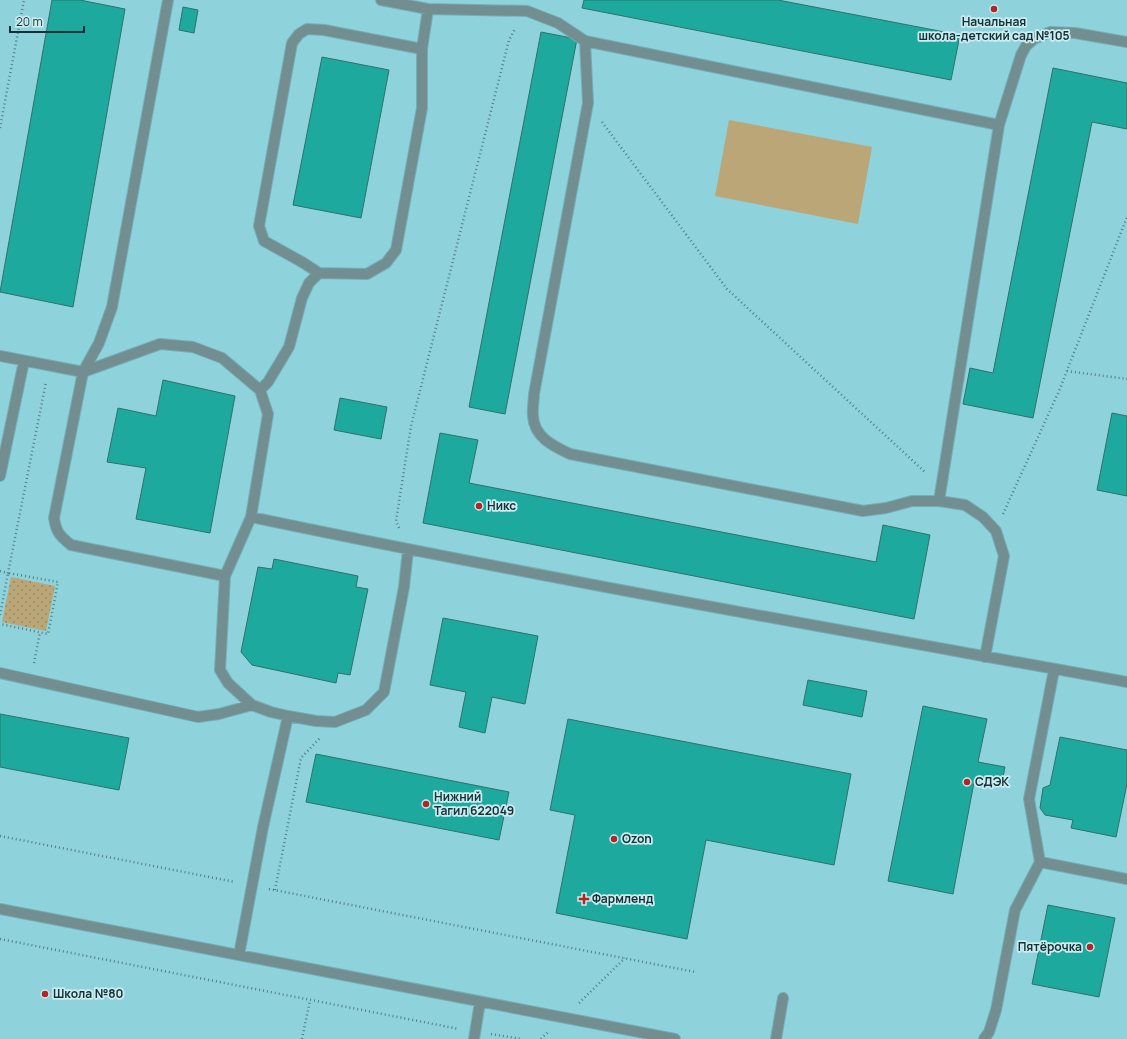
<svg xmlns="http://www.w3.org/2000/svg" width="1127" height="1039" font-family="Manrope,sans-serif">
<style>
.park{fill:url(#park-dots)}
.pitch{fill:#bba678}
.building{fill:#1ea99e;stroke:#2e726b}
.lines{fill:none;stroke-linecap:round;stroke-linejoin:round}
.minor-casing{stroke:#73afb6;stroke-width:12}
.path{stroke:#508086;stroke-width:2.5;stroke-dasharray:1 3;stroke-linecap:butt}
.minor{stroke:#728e91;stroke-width:10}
.poi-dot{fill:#b42425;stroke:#cbecf0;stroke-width:1.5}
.labels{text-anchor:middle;stroke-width:3.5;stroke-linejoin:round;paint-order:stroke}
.poi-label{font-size:12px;font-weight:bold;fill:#153135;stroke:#cbecf0;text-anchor:start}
</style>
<defs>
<pattern id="park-dots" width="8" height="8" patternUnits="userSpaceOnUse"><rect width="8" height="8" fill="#bba678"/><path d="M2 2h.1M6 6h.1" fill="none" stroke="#978863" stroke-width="1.8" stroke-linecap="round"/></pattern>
</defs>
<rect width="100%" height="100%" fill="#8ed2db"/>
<path class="park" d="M11 577 55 586 46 631 2 622Z"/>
<path class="pitch" d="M729 120 872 147 858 224 715 196Z"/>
<path class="building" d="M52 0H80L125 9 73 307 0 292Z
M584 0H778L960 35 951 80 582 8Z
M183 7 198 10 194 33 179 30Z
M541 32 577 39 505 414 469 407Z
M322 57 389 70 361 218 293 205Z
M1053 68 1127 83V129L1092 122 1033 418 963 404 970 368 993 373Z
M163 380 235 396 210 533 136 519 146 468 107 462 118 408 156 416Z
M340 398 387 407 381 439 334 430Z
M1112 413 1127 416V496L1097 490Z
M440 433 478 440 469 483 876 562 883 525 930 535 914 619 423 523Z
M274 559 358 576 356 587 368 589 350 675 338 673 336 683 252 665 241 652 258 567 272 569Z
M443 618 538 636 525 704 492 697 485 733 459 727 466 692 430 685Z
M808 680 867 691 862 717 803 705Z
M923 706 987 719 978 762 1005 767 1002 782 975 777 953 894 888 881Z
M0 714 129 738 119 790 0 767Z
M568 719 851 774 834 865 706 840 687 939 556 913 575 815 550 810Z
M1060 737 1127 750V784L1116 837 1071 828 1073 820 1045 815 1040 808 1043 788 1050 785Z
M316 754 509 792 499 840 306 802Z
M1048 905 1115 918 1099 997 1032 984Z"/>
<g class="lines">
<defs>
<path id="minor" d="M381 0 428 9 527 11 558 23 585 41 999 125
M585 41 588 103 534 394C534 401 532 409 533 416 534 437 553 446 570 454L863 511 886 508 912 501H939L965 505 983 517 996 531 1004 556 985 657
M422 49 324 30 307 29 299 34 292 43 259 226 264 241 302 262 319 273 367 274 386 263 396 250 422 108V49L428 9
M0 356 83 372 99 343 112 307 168 0
M260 390 268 382 289 347 302 298 309 283 319 273
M0 476 24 361
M939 501 999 125 1021 55 1026 46 1034 39 1050 32 1075 33 1127 42
M251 517C542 578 835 629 1127 682
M225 576 71 545C60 536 56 532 54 518L83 372 160 344 193 347 222 358 260 390 268 414 251 517 225 576 220 670 228 683 252 705 271 712 288 716 316 721 335 722 366 710 384 692 404 587 408 550
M0 673 198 717 219 714 252 705
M1040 862 1127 879
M0 909 675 1039
M239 955 263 827 288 716
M474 1039 480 1002
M776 1039 783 998
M984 1039 989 1032 996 1010 1015 910 1040 862 1029 799 1054 670"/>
</defs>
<use href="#minor" class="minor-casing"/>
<path class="path" d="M602 122 727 289 926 473
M0 128 24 0
M1067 371 1127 379
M1003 514 1059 391 1127 217
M399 528 396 521 411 426 509 40 515 29
M0 571 8 573 46 382
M0 615 8 573 58 582 48 634 0 624
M34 663 40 632
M0 836 235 882
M269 889 695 972
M275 890 301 758 320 738
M0 939 459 1029
M579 1003 625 958
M491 1034 522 1039
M302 1039 310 1000
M541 1039 548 1032"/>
<use href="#minor" class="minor"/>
</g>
<g class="poi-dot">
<circle cx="994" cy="9" r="4"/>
<circle cx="479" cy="506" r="4"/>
<circle cx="967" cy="782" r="4"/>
<circle cx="426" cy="804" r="4"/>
<circle cx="614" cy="839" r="4"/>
<path d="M582 893h4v4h4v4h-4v4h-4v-4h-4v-4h4z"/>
<circle cx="1090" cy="947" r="4"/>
<circle cx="45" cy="994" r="4"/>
</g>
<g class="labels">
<g class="poi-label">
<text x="994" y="26" text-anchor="middle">Начальная<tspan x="994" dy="14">школа-детский сад №105</tspan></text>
<text x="487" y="510">Никс</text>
<text x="975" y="786">СДЭК</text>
<text x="434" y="801">Нижний<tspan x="434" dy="14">Тагил 622049</tspan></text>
<text x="622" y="843">Ozon</text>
<text x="592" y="903">Фармленд</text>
<text x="1082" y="951" text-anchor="end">Пятёрочка</text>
<text x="53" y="998">Школа №80</text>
</g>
</g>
<path d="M10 26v6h74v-6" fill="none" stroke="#153135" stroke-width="2"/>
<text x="16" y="26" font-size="12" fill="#153135" stroke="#cbecf0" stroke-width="3" paint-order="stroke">20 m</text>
</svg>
